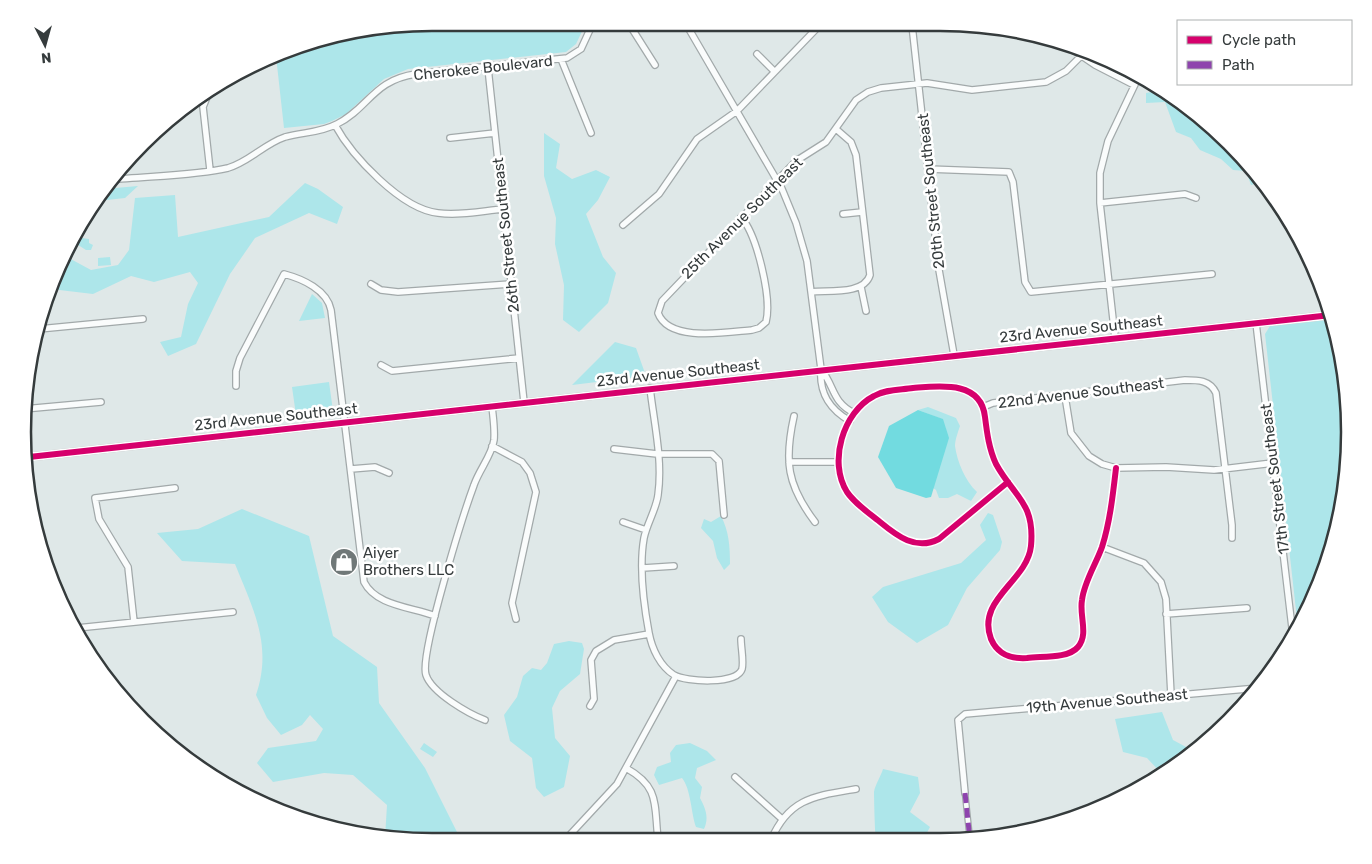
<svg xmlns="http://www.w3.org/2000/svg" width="1372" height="864" font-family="Rubik,sans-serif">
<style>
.green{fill:#ade6ea}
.water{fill:#72dbe0}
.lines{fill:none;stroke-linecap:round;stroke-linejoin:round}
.pedestrian-casing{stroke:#a2a9aa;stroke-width:7}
.minor-casing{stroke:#a2a9aa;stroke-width:8}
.tertiary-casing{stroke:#a2a9aa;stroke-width:9}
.pedestrian{stroke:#fafcfc;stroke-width:4.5}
.minor{stroke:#fafcfc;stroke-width:5.5}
.tertiary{stroke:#fafcfc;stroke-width:7}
.quiet{stroke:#8e44ad;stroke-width:5;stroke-dasharray:10 5;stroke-linecap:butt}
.cycleway-casing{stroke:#fff;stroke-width:9}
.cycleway{stroke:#d6006c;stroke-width:6}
.labels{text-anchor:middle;stroke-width:5;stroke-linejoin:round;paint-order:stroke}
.street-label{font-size:15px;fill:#353b3c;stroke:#fff}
.poi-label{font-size:15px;fill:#353b3c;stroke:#fff;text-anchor:start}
.rim{fill:none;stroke:#353b3c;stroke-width:2.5}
</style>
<rect width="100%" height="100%" fill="#dfe8e8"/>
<path class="green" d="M432 23H586L576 44 566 52 408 69 384 79 346 114 332 121 324 124 284 128 276 56 301 44Z
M1157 91 1162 92C1171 97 1181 101 1189 107 1203 117 1259 169 1259 183L1251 185 1246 171 1233 170 1221 159 1200 150 1191 138 1176 132 1165 102 1146 103V93Z
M544 133 560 144 556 168 572 179 596 170 610 177 598 200 586 214 603 257 616 273 608 303 579 332 563 320 564 285 555 244 556 218 544 176Z
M305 183 318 189 343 207 337 224 309 213 255 238 230 274 196 344 168 356 160 342 181 337 188 304 198 283 190 272 154 282 131 276 93 294 51 289 67 257 91 270 118 265 129 250 135 198 175 195 178 237 269 217Z
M138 186 125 198 98 201 104 189Z
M80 233 82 238 89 239V243L93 245 91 250H86L75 243Z
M110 257 111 265 98 266V258Z
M312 294 322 303 325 318 299 321Z
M1332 319C1337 339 1344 359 1346 379 1355 456 1340 561 1298 628L1265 334 1270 326Z
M615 342 636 348 646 376 572 385Z
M329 382 333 411 296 415 292 387Z
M928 407 956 418 960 426C958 432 955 440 955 446 957 461 965 481 977 492L971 501 957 494 948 498H939L936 490 933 488 942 419 918 410Z
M242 509 309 536 333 636 377 667 379 703 425 768 460 838H385L387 805 353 775 324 773 273 782 257 763 268 748 316 741 323 729 310 715 302 725 281 735 267 718 256 695C273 645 253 609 235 564L182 561 157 533 198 529Z
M988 513 993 515 1002 542 1000 550 967 588 948 625 917 643 888 622 872 597 883 587 961 563 986 540 980 525Z
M721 516C729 531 730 547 730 564L724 570 717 558 713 541 701 528 704 519 711 522Z
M569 641 582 643 584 649 580 674 560 691 552 708 555 738 570 756 564 787 544 797 536 788 532 758 510 741 504 715 517 697 523 676 532 668 541 670 547 663 554 644Z
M1162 712 1173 740 1188 748 1193 753 1162 774 1147 758 1123 752 1115 719Z
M424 743 437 752 433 757 420 749Z
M690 743 707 751 716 760 697 768 695 778 702 787 700 798C706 809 709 818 704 829L696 827C691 813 691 789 682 778L659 785 654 775 657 767 671 762 670 753 676 745Z
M883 769 918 777 920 793 910 812 930 827 923 840H876C875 837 874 798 874 792 875 785 881 776 883 769Z"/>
<path class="water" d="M918 410 943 419 949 438 931 497 926 498 896 488 878 457 889 426Z"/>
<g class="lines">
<defs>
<path id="pedestrian" d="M965 793 970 840"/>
<path id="minor" d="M629 24 655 65
M686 24 782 189 796 223 807 261 821 369C819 393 829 409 850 421
M912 25 939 270 954 355
M1067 46 1095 65 1134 85
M757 54 774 71
M561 59 591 133
M488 68 524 402
M335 125C352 156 401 209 438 213 459 216 482 211 503 209
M450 138 495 133
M928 169 1009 172 1013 182 1025 282 1031 292 1212 274
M210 170 203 107 207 97 215 87
M110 180C146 176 194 176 228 168 249 162 264 144 285 137 303 132 320 133 337 124 369 108 373 80 416 74L567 58 581 49 593 23
M1100 203 1185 194 1196 198
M843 214 862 212
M741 217C757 235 772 298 766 322L759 328 752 330C728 332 669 343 658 313L662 301 796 161 826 142 856 100 868 92 881 88 927 83 972 90 1046 82 1066 71 1081 56
M623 225 659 194 697 139 737 111 820 25
M371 284 381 290 398 292 511 284
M861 287 866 311
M811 292C828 290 864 295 870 275L856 155 851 142 836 129
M1256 323 1293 636
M39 329 143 319
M1115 337 1100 203V173L1108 141 1138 78
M381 365 392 371 519 358
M821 369C835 387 832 402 854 413
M236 386V371L240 358 284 274C303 279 327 290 331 310L364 582C376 606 412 607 435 616
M650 388C654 423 663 460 658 495 656 510 647 523 644 538 639 566 644 606 649 633 652 649 660 666 674 675 686 682 737 685 742 669 744 661 741 648 741 639
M1065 396 1071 433 1089 456 1102 464 1116 468 1166 467 1214 470 1273 463
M983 407 993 403 1185 380C1198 380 1210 380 1216 393L1232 525V538
M24 409 101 402
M794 416C784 461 787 485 815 522
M492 446 522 462 530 473 536 492 512 603 516 619
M614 449 657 454H712L719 461 724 515
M789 462H838
M351 469 375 467 389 473
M1008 482 939 539C916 551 897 536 880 522 869 513 855 504 847 492 828 462 843 412 874 396 886 389 900 390 913 388 939 386 981 380 985 417 987 433 989 449 996 464 1014 497 1035 502 1031 546 1027 582 976 599 991 639 998 655 1011 659 1027 658 1041 656 1068 659 1078 647 1089 634 1079 616 1082 600 1084 582 1096 564 1102 547 1110 522 1113 494 1116 468
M623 522 646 530
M1102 547 1144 563 1161 582 1166 599 1171 695
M643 568 674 566
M1166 614 1247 608
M134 622 128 567 99 519 95 498 175 488
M77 628 233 612
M590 706 594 699 591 660 596 651 614 640 649 634
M485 720C469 714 432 693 426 675 419 655 464 512 474 485 479 470 492 455 494 440 495 429 493 417 492 406
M626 768C660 787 654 804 658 839
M735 777 782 819
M965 793 958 720 965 714 1258 688
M566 839 617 784 676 676
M771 840C789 798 815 796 856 789"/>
<path id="tertiary" d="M29 457 1331 315"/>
</defs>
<use href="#pedestrian" class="pedestrian-casing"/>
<use href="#minor" class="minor-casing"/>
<use href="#tertiary" class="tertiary-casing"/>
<use href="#pedestrian" class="pedestrian"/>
<use href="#minor" class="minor"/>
<use href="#tertiary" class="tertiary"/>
<path class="quiet" d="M965 793 970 840"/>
<defs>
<path id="cycleway" d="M29 457 1331 315
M1008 482 939 539C916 551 897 536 880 522 869 513 855 504 847 492 828 462 843 412 874 396 886 389 900 390 913 388 939 386 981 380 985 417 987 433 989 449 996 464 1014 497 1035 502 1031 546 1027 582 976 599 991 639 998 655 1011 659 1027 658 1041 656 1068 659 1078 647 1089 634 1079 616 1082 600 1084 582 1096 564 1102 547 1110 522 1113 494 1116 468"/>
</defs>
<use href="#cycleway" class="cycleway-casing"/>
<use href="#cycleway" class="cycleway"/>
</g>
<defs>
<symbol id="shop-disc" viewBox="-11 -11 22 22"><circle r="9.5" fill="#707878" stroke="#fff"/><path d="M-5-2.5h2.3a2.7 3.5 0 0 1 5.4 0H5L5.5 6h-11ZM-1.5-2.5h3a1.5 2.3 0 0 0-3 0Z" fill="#fff"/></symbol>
</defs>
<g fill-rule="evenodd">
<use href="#shop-disc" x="328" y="546" width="32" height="32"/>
</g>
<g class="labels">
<g class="street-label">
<text transform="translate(483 68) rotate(-6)" y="5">Cherokee Boulevard</text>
<text transform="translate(931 191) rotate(-96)" y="5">20th Street Southeast</text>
<text transform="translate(742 218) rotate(-45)" y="5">25th Avenue Southeast</text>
<text transform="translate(506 235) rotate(-96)" y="5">26th Street Southeast</text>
<text transform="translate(1081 329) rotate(-6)" y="5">23rd Avenue Southeast</text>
<text transform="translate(678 373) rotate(-6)" y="5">23rd Avenue Southeast</text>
<text transform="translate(1081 393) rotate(-7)" y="5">22nd Avenue Southeast</text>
<text transform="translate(276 417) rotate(-6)" y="5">23rd Avenue Southeast</text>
<text transform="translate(1275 479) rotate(-97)" y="5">17th Street Southeast</text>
<text transform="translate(1107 701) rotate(-5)" y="5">19th Avenue Southeast</text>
</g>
<g class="poi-label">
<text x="363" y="558">Aiyer<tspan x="363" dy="17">Brothers LLC</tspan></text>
</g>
</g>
<path d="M0 0H1372V864H0ZM432 31H940A401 401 0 0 1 1341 432V432A401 401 0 0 1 940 833H432A401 401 0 0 1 31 432V432A401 401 0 0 1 432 31Z" fill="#fff" fill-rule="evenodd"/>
<path class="rim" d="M432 31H940A401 401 0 0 1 1341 432V432A401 401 0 0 1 940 833H432A401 401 0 0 1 31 432V432A401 401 0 0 1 432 31Z"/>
<rect x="1177" y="20" width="175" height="65" fill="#ffffff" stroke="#aeb1b1"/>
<rect x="1187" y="36" width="25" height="8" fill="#d6006c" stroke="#aeb1b1"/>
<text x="1222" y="45" font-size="15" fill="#353b3c">Cycle path</text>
<rect x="1187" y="61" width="25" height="8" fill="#8e44ad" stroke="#aeb1b1"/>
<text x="1222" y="70" font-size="15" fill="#353b3c">Path</text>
<g transform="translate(45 45) rotate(174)" stroke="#ffffff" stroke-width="4" paint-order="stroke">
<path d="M0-4L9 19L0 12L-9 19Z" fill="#353b3c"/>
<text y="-8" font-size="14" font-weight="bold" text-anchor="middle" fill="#353b3c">N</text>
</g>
</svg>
